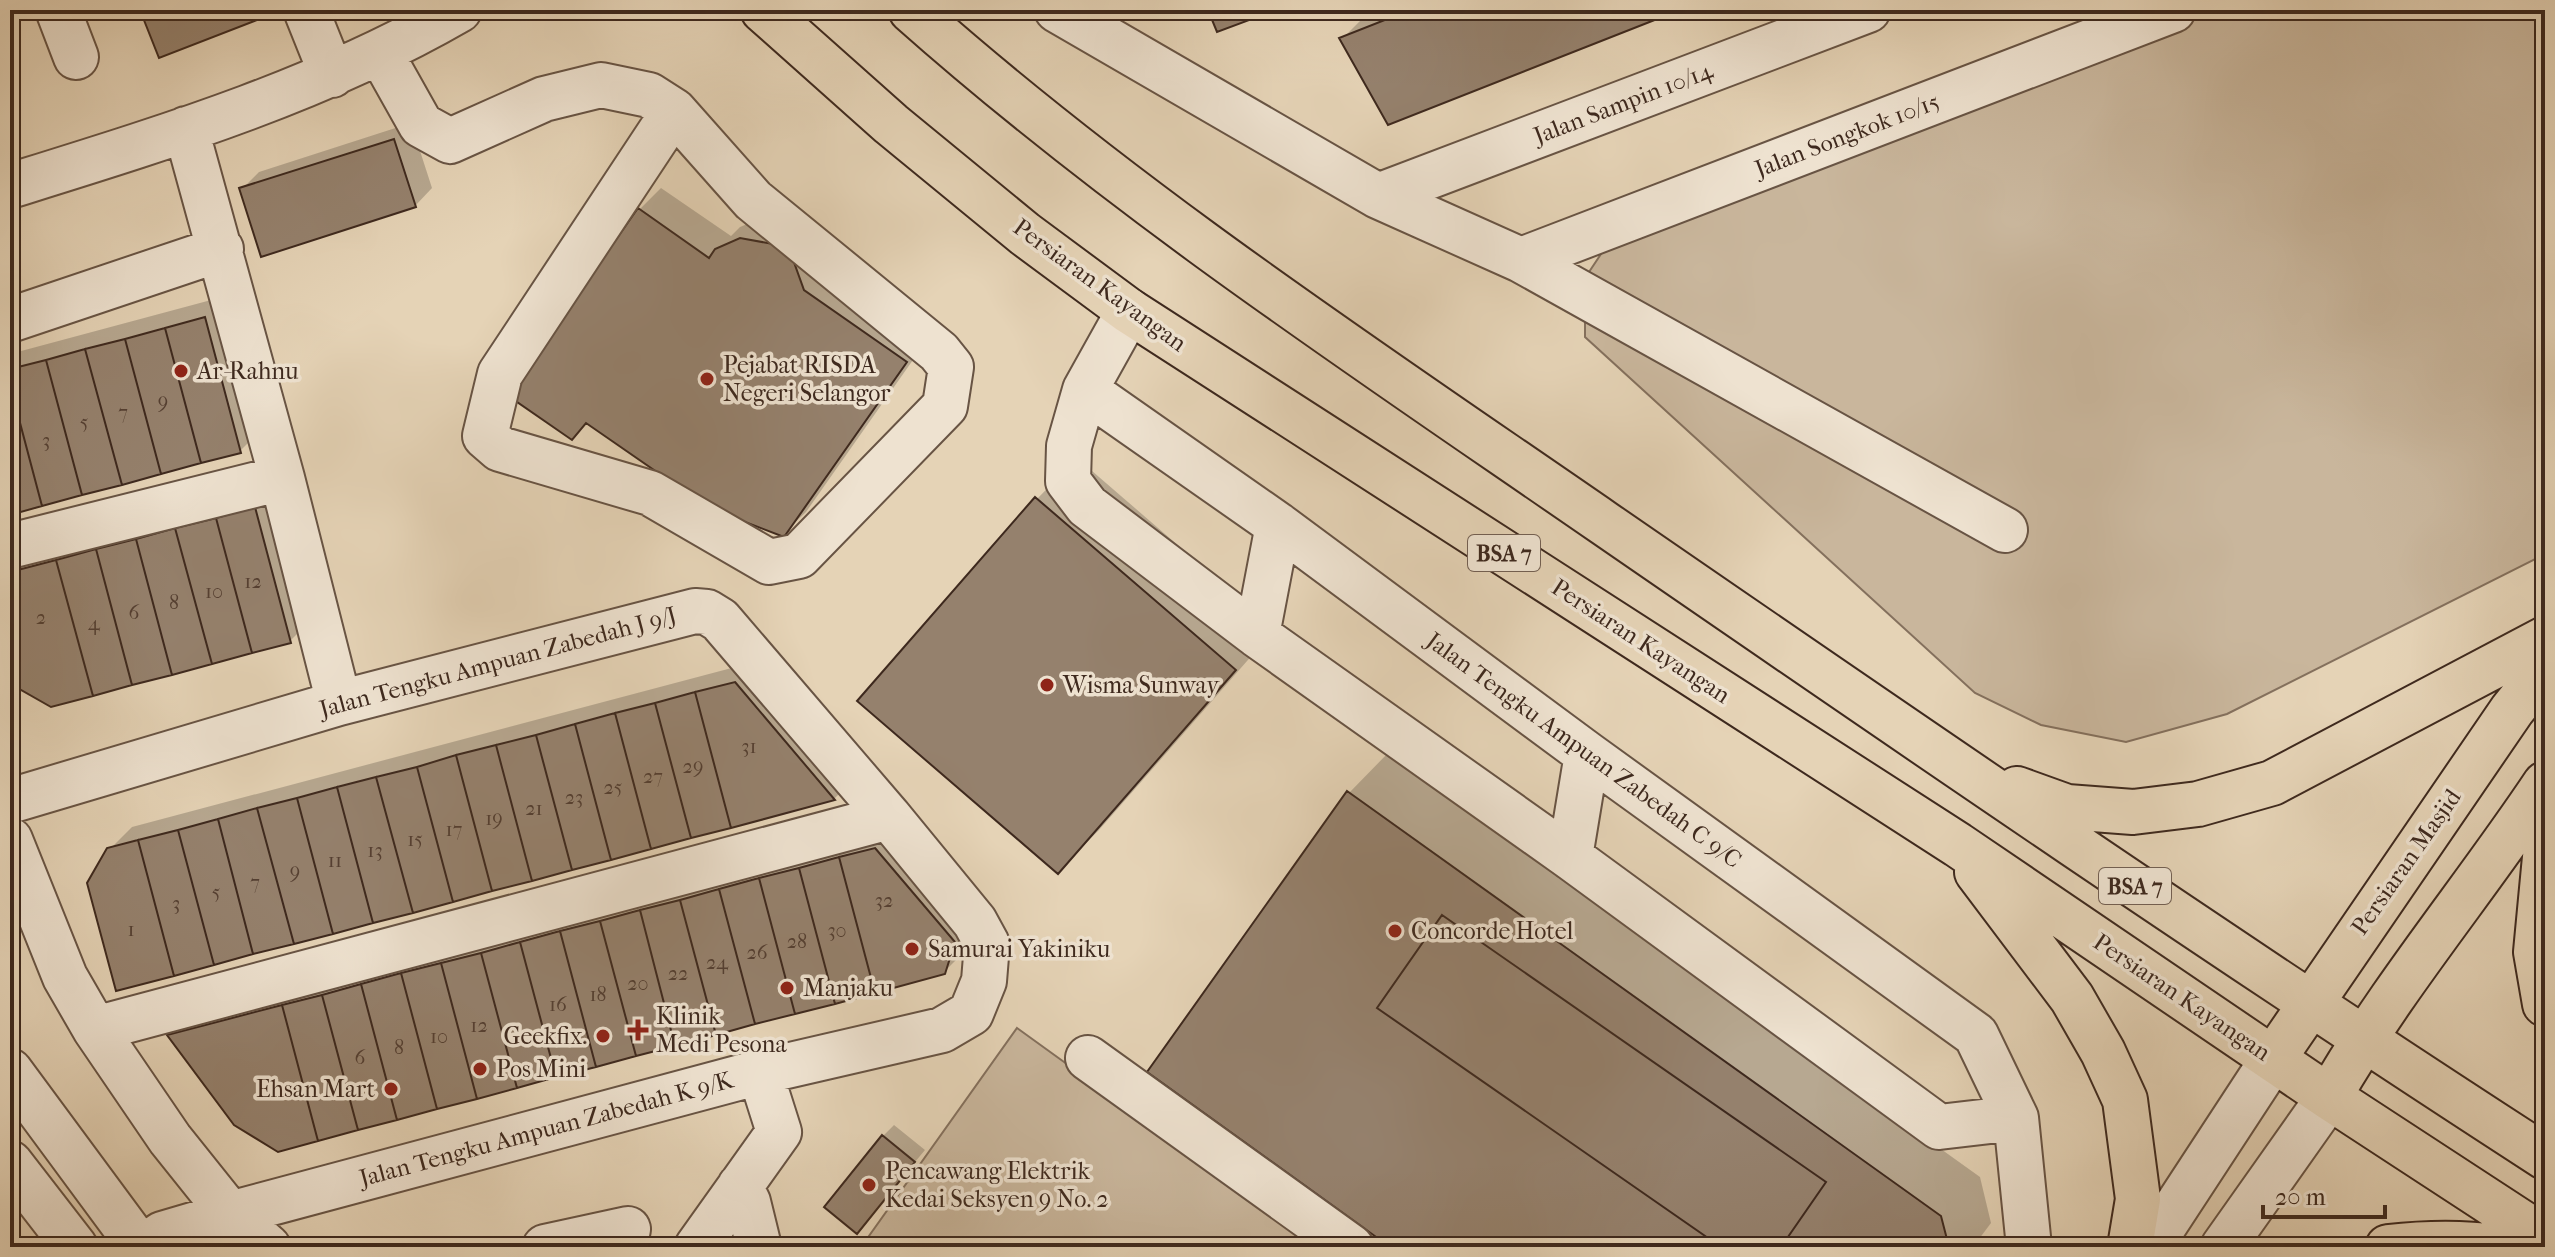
<svg xmlns="http://www.w3.org/2000/svg" width="2555" height="1257" font-family="'IM FELL French Canon',serif">
<style>
.green{fill:#c9b69c;stroke:#84705d;stroke-width:2}
.shadow{fill:#0003}
.building{fill:#95816d;stroke:#3e291e;stroke-width:2}
.lines{fill:none;stroke-linecap:round;stroke-linejoin:round}
.minor-casing{stroke:#685444;stroke-width:48}
.major-casing{stroke:#3e291e;stroke-width:48}
.minor{stroke:#eee2d0;stroke-width:44}
.major{stroke:#e5d3b6;stroke-width:44}
.poi-dot{fill:#8f2418;stroke:#eee2d0;stroke-width:3}
.labels{text-anchor:middle;stroke-width:7;stroke-linejoin:round;paint-order:stroke}
.number-label{font-size:20px;fill:#543f32}
.shield{fill:#eee2d0;stroke:#736053;stroke-width:2}
.shield-label{font-size:22px;font-weight:bold;fill:#3e291e}
.street-label{font-size:24px;fill:#3e291e;stroke:#eee2d0}
.poi-label{font-size:24px;fill:#3e291e;stroke:#eee2d0;text-anchor:start}
</style>
<rect width="100%" height="100%" fill="#e5d3b6"/>
<filter id="stains"><feTurbulence type="fractalNoise" baseFrequency=".0025" numOctaves="4"/><feColorMatrix values="0 0 0 0 .2 0 0 0 0 .09 0 0 0 0 .02 0 0 0 .5 -.17"/></filter>
<radialGradient id="worn" r=".72"><stop offset=".6" stop-color="#630" stop-opacity="0"/><stop offset="1" stop-color="#630" stop-opacity=".3"/></radialGradient>
<path class="green" d="M2157 10H2545V554L2227 714 2126 742 2041 725 1975 693 1585 337V278L1619 227Z
M1017 1028 1320 1247H870L864 1243Z"/>
<path class="shadow" d="M1380 10H1675L1342 39 1364 17Z
M411 123 432 188 415 206 242 189 259 172Z
M661 188 731 236 740 227 764 217 927 340 806 512 783 534 588 422 572 438 639 210Z
M226 296 262 429 240 451 10 513V354Z
M1077 458 1275 629 1099 830 1058 871 1037 499Z
M277 486 312 619 290 641 10 655V559Z
M758 661 856 777 834 799 118 989 109 850 132 827Z
M1388 753 1980 1177 1991 1223 1973 1247H1394L1349 793Z
M898 827 966 950 944 972 170 1036 191 1014Z
M894 1125 925 1150 857 1231 883 1136Z"/>
<path class="building" d="M140 10H274L275 13 159 58Z
M1208 10H1276L1217 32Z
M1410 10H1680L1388 125 1339 38Z
M394 139 416 207 261 257 239 188Z
M638 208 709 258 715 249 740 238 773 244 791 254 804 290 907 362 784 537 709 508 586 423 572 440 507 395Z
M205 317 241 453 201 463 165 328Z
M165 328 201 463 161 474 125 339Z
M125 339 161 474 122 485 85 349Z
M85 349 122 485 82 495 46 360Z
M46 360 82 495 42 506 10 385V369Z
M10 385 42 506 10 515Z
M1035 497 1236 670 1058 874 857 701Z
M255 507 291 643 252 653 216 518Z
M216 518 252 653 212 664 175 528Z
M175 528 212 664 172 675 136 539Z
M136 539 172 675 132 685 96 549Z
M96 549 132 685 93 696 56 560Z
M56 560 93 696 51 707 16 687 10 663V572Z
M735 682 835 800 731 828 695 692Z
M695 692 731 828 691 838 655 703Z
M655 703 691 838 651 849 615 713Z
M615 713 651 849 611 860 575 724Z
M575 724 611 860 572 870 536 735Z
M536 735 572 870 532 881 496 745Z
M496 745 532 881 492 891 456 755Z
M456 755 492 891 453 902 417 767Z
M417 767 453 902 413 913 376 777Z
M376 777 413 913 373 923 337 787Z
M337 787 373 923 333 934 297 798Z
M1347 791 1941 1216 1949 1247H1390L1147 1072Z
M297 798 333 934 294 944 257 808Z
M257 808 294 944 253 954 218 819Z
M218 819 253 954 214 965 178 830Z
M178 830 214 965 174 976 138 840Z
M138 840 174 976 116 991 87 883 107 848Z
M875 848 955 942 945 974 875 993 839 857Z
M839 857 875 993 835 1004 799 868Z
M799 868 835 1004 795 1014 759 878Z
M759 878 795 1014 755 1024 719 889Z
M719 889 755 1024 716 1035 680 900Z
M680 900 716 1035 675 1046 640 910Z
M640 910 675 1046 636 1056 600 921Z
M1442 915 1826 1182 1781 1247H1721L1377 1008Z
M600 921 636 1056 596 1067 560 931Z
M560 931 596 1067 556 1077 520 942Z
M520 942 556 1077 517 1088 481 953Z
M481 953 517 1088 477 1099 441 963Z
M441 963 477 1099 437 1109 401 973Z
M401 973 437 1109 397 1120 361 984Z
M361 984 397 1120 358 1130 322 995Z
M322 995 358 1130 318 1141 282 1005Z
M282 1005 318 1141 278 1152 234 1125 167 1035Z
M882 1135 915 1162 857 1234 824 1207Z"/>
<g class="lines">
<defs>
<path id="minor" d="M58 10 76 57
M306 10 332 75
M1057 10 1378 196 1521 260 2005 530
M380 52 421 125 450 141 544 99 601 85 649 95 674 111
M674 111 753 200 939 352 951 367 945 406 799 556 769 562 650 493 500 449 485 436 500 374Z
M186 129 282 478 339 703
M10 186C164 138 319 91 459 10
M1378 196 1868 10
M1521 260 2173 10
M1129 311 1085 390 1278 525 1587 754 1976 1035 2016 1118 2029 1247
M10 320 221 249
M1085 390 1069 446 1068 481 1087 506 1257 635 1570 857 1939 1127 2016 1118
M10 546 282 478
M1257 635 1278 525
M10 801 339 703 695 611 707 612 720 620 889 817 975 922 987 944 984 981 971 1013 942 1030 760 1072 230 1214 162 1234 146 1247
M10 840 65 977 95 1029 170 1139 230 1214 268 1247
M1570 857 1587 754
M95 1029 889 817
M1088 1058 1351 1247
M10 1071 140 1247
M10 1163 75 1247
M740 1186 748 1202 759 1247
M545 1247 628 1229 627 1234 617 1247
M697 1247 779 1132 760 1072
M2150 1247 2273 1059
M2223 1247 2329 1097"/>
<path id="major" d="M763 10 891 124 1025 234 1129 311 1958 845 2329 1097 2545 1238
M911 10C1126 201 1368 360 1604 523 1916 738 2228 952 2545 1157
M2017 789 2067 807 2133 812 2198 804 2272 783 2545 639
M2545 857 2536 952 2545 1004
M1977 872 2072 998 2103 1052 2125 1100 2138 1199 2130 1247
M2273 1059 2512 710 2545 669
M2329 1097C2392 987 2475 889 2545 784
M2388 1247C2424 1243 2461 1242 2497 1247"/>
</defs>
<use href="#minor" class="minor-casing"/>
<use href="#major" class="major-casing"/>
<use href="#minor" class="minor"/>
<use href="#major" class="major"/>
</g>
<g class="poi-dot">
<circle cx="181" cy="371" r="8"/>
<circle cx="707" cy="379" r="8"/>
<circle cx="1047" cy="685" r="8"/>
<circle cx="1395" cy="931" r="8"/>
<circle cx="912" cy="949" r="8"/>
<circle cx="787" cy="988" r="8"/>
<path d="M634 1018h8v8h8v8h-8v8h-8v-8h-8v-8h8z"/>
<circle cx="603" cy="1036" r="8"/>
<circle cx="480" cy="1069" r="8"/>
<circle cx="391" cy="1089" r="8"/>
<circle cx="869" cy="1185" r="8"/>
</g>
<g class="labels">
<g class="number-label">
<text x="163" y="408">9</text>
<text x="123" y="419">7</text>
<text x="84" y="429">5</text>
<text x="46" y="447">3</text>
<text x="253" y="588">12</text>
<text x="214" y="598">10</text>
<text x="174" y="609">8</text>
<text x="134" y="619">6</text>
<text x="41" y="624">2</text>
<text x="94" y="630">4</text>
<text x="749" y="753">31</text>
<text x="693" y="773">29</text>
<text x="653" y="783">27</text>
<text x="613" y="794">25</text>
<text x="574" y="804">23</text>
<text x="534" y="815">21</text>
<text x="494" y="825">19</text>
<text x="454" y="836">17</text>
<text x="415" y="846">15</text>
<text x="375" y="857">13</text>
<text x="335" y="867">11</text>
<text x="295" y="878">9</text>
<text x="255" y="889">7</text>
<text x="216" y="899">5</text>
<text x="884" y="907">32</text>
<text x="176" y="910">3</text>
<text x="131" y="936">1</text>
<text x="837" y="937">30</text>
<text x="797" y="948">28</text>
<text x="757" y="959">26</text>
<text x="717" y="969">24</text>
<text x="678" y="980">22</text>
<text x="638" y="990">20</text>
<text x="598" y="1001">18</text>
<text x="558" y="1011">16</text>
<text x="479" y="1032">12</text>
<text x="439" y="1043">10</text>
<text x="399" y="1054">8</text>
<text x="360" y="1064">6</text>
</g>
<g class="shield">
<rect x="1468" y="535" width="72" height="36" rx="6"/>
<rect x="2099" y="868" width="72" height="36" rx="6"/>
</g>
<g class="shield-label">
<text x="1504" y="561">BSA 7</text>
<text x="2135" y="894">BSA 7</text>
</g>
<g class="street-label">
<text transform="translate(1623 103) rotate(-21)" y="8">Jalan Sampin 10/14</text>
<text transform="translate(1847 135) rotate(-21)" y="8">Jalan Songkok 10/15</text>
<text transform="translate(1100 285) rotate(36)" y="8">Persiaran Kayangan</text>
<text transform="translate(1641 641) rotate(33)" y="8">Persiaran Kayangan</text>
<text transform="translate(498 662) rotate(-15)" y="8">Jalan Tengku Ampuan Zabedah J 9/J</text>
<text transform="translate(1584 750) rotate(36)" y="8">Jalan Tengku Ampuan Zabedah C 9/C</text>
<text transform="translate(2406 862) rotate(-55)" y="8">Persiaran Masjid</text>
<text transform="translate(2182 997) rotate(34)" y="8">Persiaran Kayangan</text>
<text transform="translate(546 1129) rotate(-15)" y="8">Jalan Tengku Ampuan Zabedah K 9/K</text>
</g>
<g class="poi-label">
<text x="723" y="373">Pejabat RISDA<tspan x="723" dy="28">Negeri Selangor</tspan></text>
<text x="197" y="379">Ar-Rahnu</text>
<text x="1063" y="693">Wisma Sunway</text>
<text x="1411" y="939">Concorde Hotel</text>
<text x="928" y="957">Samurai Yakiniku</text>
<text x="803" y="996">Manjaku</text>
<text x="656" y="1024">Klinik<tspan x="656" dy="28">Medi Pesona</tspan></text>
<text x="587" y="1044" text-anchor="end">Geekfix.</text>
<text x="496" y="1077">Pos Mini</text>
<text x="375" y="1097" text-anchor="end">Ehsan Mart</text>
<text x="885" y="1179">Pencawang Elektrik<tspan x="885" dy="28">Kedai Seksyen 9 No. 2</tspan></text>
</g>
</g>
<rect width="2555" height="1257" fill="none" stroke="#e5d3b6" stroke-width="40"/>
<rect x="12" y="12" width="2531" height="1233" fill="none" stroke="#3e291e" stroke-width="4"/>
<rect x="20" y="20" width="2515" height="1217" fill="none" stroke="#3e291e" stroke-width="2"/>
<path d="M2263 1205v12h122v-12" fill="none" stroke="#3e291e" stroke-width="4"/>
<text x="2275" y="1205" font-size="24" fill="#3e291e" stroke="#eee2d0" stroke-width="6" paint-order="stroke">20 m</text>
<rect width="100%" height="100%" filter="url(#stains)"/>
<rect width="100%" height="100%" fill="url(#worn)"/>
</svg>
